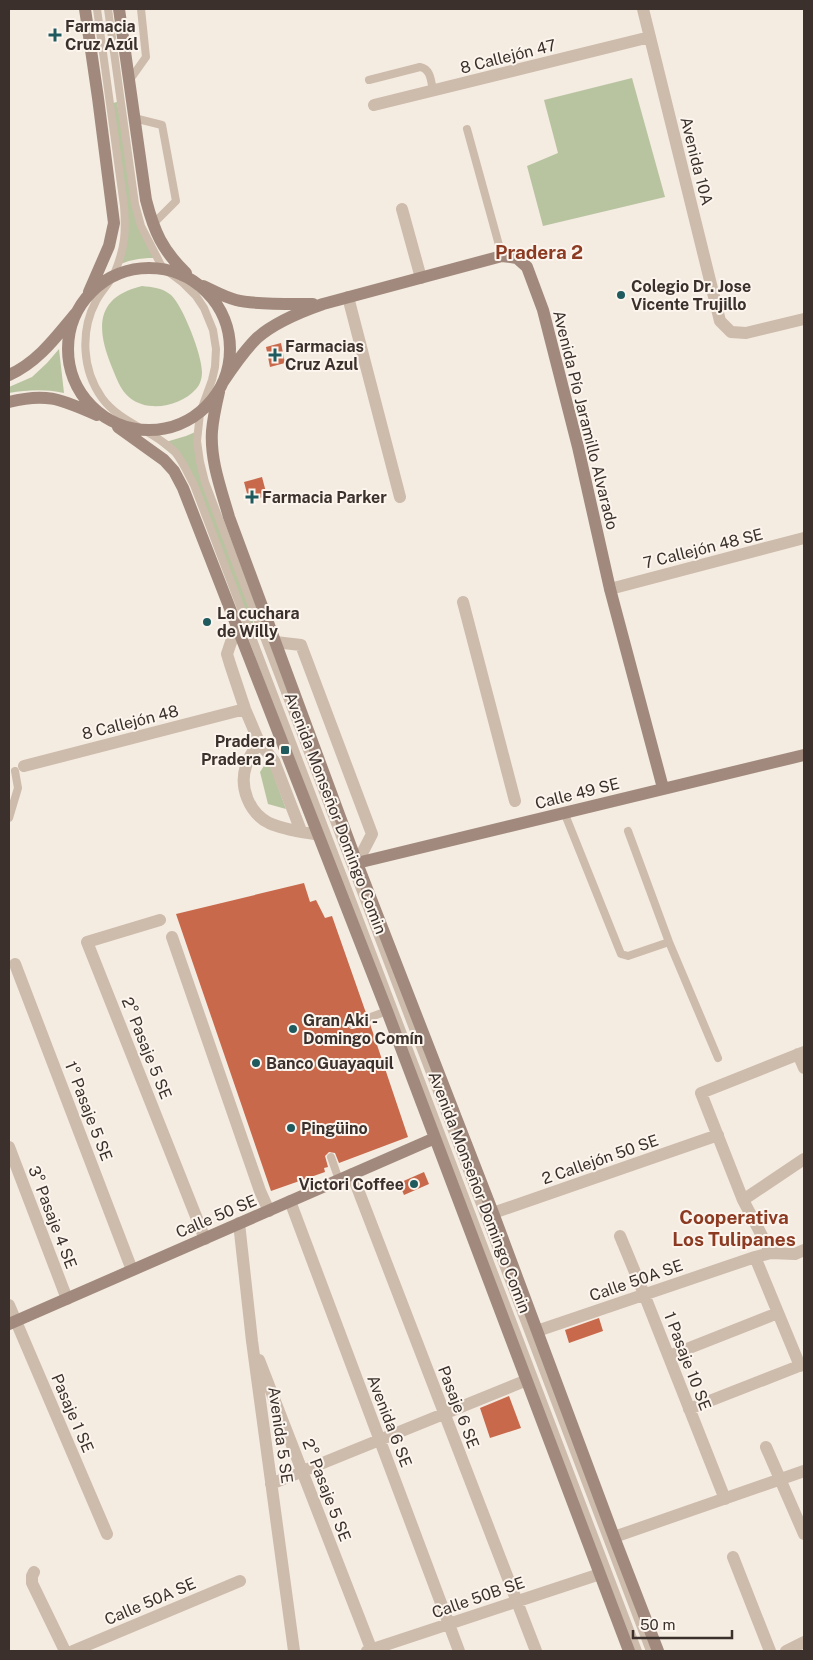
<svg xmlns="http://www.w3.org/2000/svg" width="813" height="1660" font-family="'Public Sans',sans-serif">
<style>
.green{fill:#b8c4a0}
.building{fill:#c8694b}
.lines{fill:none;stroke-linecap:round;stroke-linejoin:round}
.lane{stroke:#cdbbac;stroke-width:8}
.street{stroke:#cdbbac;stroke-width:12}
.secondary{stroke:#a18a7d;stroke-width:12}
.poi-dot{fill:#1f5a5e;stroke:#fbf5ee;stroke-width:2}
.labels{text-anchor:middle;stroke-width:4;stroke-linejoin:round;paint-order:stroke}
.poi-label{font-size:16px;font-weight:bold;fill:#3b302b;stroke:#fbf5ee;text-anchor:start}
.street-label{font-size:16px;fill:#3b302b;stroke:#fbf5ee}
.quarter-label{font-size:19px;font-weight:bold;fill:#8c3b22;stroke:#fbf5ee}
</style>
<rect width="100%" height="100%" fill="#f4ebe1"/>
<path class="green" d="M632 78 665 197 543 226 527 166 558 153 544 100Z
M117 102 132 192 154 258C139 258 128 260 114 267L125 228 113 103Z
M142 286C152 287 163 288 171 295 183 306 202 355 202 372 202 378 200 385 196 389 181 406 149 413 130 398 120 390 116 377 111 365 96 327 96 297 142 286Z
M59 349 64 393C44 389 28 390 9 393V387L32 377 47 363Z
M200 430 196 445 252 611 254 629 244 617 198 492 175 457 159 444 186 436Z
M268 760 286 809 268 804 260 772Z"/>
<path class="building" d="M281 343 285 363 270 367 266 347Z
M262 477 267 496 249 501 244 482Z
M304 883 310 902 316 900 325 918 332 916 366 1013 348 1020 347 1026 351 1029H353L370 1024 408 1137 339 1163 335 1153 329 1152 325 1156 328 1167 324 1168 325 1172 271 1191 176 914Z
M424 1172 429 1184 404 1195 399 1183Z
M599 1318 603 1331 569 1343 565 1330Z
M509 1396 521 1428 490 1438 480 1408Z"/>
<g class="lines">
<path class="lane" d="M97 9 124 206C126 232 125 247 115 272 110 283 101 291 96 301 80 331 82 370 102 398 120 423 155 431 175 452 183 462 188 474 194 485L638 1651
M108 9 135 204 141 226 162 267 182 282 196 296 204 308 213 330 216 349 215 367 212 380 200 413 197 441 200 462 205 482 650 1651
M369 80 420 67C431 69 431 81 433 91
M129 81 146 57 141 9
M134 118 162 125 176 201 152 225
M467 129 502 256
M564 812 621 954 628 956 669 942
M9 818 18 788 15 771
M628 831 669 942 718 1058
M352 1024 387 1011
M331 1157 339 1180"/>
<path class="street" d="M643 9 720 321 731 332 746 333 804 319
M374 105 650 37
M402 209 421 278
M348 297 400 497
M610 589 804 538
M463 602 515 801
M239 632 231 642 227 654 230 664 245 709 259 742 274 761 301 831
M275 642 301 645 372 834 357 863
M259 742C254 749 249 757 246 766 239 787 249 813 269 823 284 830 303 832 319 835
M24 766 245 709
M160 920 87 942 205 1239
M172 937 260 1191 269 1211
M15 964 132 1270
M798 1054 804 1068
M9 1147 67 1299
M352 1174 536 1651
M743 1200 804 1159
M290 1201 459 1651
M493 1213 718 1135
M239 1223 252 1341 294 1651
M620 1236 644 1294 725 1499
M771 1253 743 1200 701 1093 804 1052
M755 1257 800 1366
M9 1305 107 1534
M537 1331 755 1257 771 1253 795 1254 804 1250
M669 1356 778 1313
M259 1360 372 1651
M689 1409 804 1364
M766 1447 804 1534
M271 1484 527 1380
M614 1537 804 1471
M733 1557 770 1651
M34 1572 32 1576V1583L65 1651
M73 1651 240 1581
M367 1651 600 1574
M786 1651 804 1642"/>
<path class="secondary" d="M85 9 98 98 114 223 109 246 89 292
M119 9 146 200C154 231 162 250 186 273
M68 349a81 81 0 1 1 162 0a81 81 0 1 1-162 0Z
M203 286C214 291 224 297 236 300 255 305 292 304 313 304
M9 375C38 362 56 337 76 313
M223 382C233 367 244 351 257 338 275 322 300 312 323 304L502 256 517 258 527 267 543 310 578 447 610 589 663 788
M219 392C216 405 213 418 212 431 210 460 221 489 229 517L357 863 493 1213 614 1537 658 1651
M9 402C48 392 62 400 97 415
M118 427 164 460 174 471 183 488 387 1011 629 1651
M357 863 804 755
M9 1324 435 1138"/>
</g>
<g class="poi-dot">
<path d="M52.5 27.5h5v5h5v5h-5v5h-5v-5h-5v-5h5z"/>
<circle cx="621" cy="295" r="5"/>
<path d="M272.5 347.5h5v5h5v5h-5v5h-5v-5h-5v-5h5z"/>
<path d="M249.5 489.5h5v5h5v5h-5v5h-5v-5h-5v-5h5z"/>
<circle cx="207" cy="622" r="5"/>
<rect x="280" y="745" width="10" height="10" rx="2.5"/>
<circle cx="293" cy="1029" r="5"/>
<circle cx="256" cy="1063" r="5"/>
<circle cx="291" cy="1128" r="5"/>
<circle cx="414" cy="1184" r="5"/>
</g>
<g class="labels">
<g class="poi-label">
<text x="65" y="32">Farmacia<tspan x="65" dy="18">Cruz Azúl</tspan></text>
<text x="631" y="292">Colegio Dr. Jose<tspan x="631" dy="18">Vicente Trujillo</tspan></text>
<text x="285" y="352">Farmacias<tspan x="285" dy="18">Cruz Azul</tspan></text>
<text x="262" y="503">Farmacia Parker</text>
<text x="217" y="619">La cuchara<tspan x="217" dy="18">de Willy</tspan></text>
<text x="275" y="747" text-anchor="end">Pradera<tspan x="275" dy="18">Pradera 2</tspan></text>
<text x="303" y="1026">Gran Aki -<tspan x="303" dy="18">Domingo Comín</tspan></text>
<text x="266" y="1069">Banco Guayaquil</text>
<text x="301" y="1134">Pingüino</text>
<text x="404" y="1190" text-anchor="end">Victori Coffee</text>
</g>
<g class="street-label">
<text transform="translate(508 56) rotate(-14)" y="6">8 Callejón 47</text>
<text transform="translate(697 161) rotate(76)" y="6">Avenida 10A</text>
<text transform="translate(586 420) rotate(76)" y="6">Avenida Pío Jaramillo Alvarado</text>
<text transform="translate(703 548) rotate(-14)" y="6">7 Callejón 48 SE</text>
<text transform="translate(130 722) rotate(-14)" y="6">8 Callejón 48</text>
<text transform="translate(577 793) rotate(-14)" y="6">Calle 49 SE</text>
<text transform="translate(336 813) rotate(69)" y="6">Avenida Monseñor Domingo Comin</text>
<text transform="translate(147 1048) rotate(68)" y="6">2° Pasaje 5 SE</text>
<text transform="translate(89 1111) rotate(69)" y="6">1° Pasaje 5 SE</text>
<text transform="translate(600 1159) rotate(-19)" y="6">2 Callejón 50 SE</text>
<text transform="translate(480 1192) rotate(69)" y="6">Avenida Monseñor Domingo Comin</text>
<text transform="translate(216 1216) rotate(-23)" y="6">Calle 50 SE</text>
<text transform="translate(53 1217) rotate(69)" y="6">3° Pasaje 4 SE</text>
<text transform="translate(636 1280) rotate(-19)" y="6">Calle 50A SE</text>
<text transform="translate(688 1361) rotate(69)" y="6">1 Pasaje 10 SE</text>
<text transform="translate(459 1407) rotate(69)" y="6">Pasaje 6 SE</text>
<text transform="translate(73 1413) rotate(67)" y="6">Pasaje 1 SE</text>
<text transform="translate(390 1421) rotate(69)" y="6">Avenida 6 SE</text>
<text transform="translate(281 1435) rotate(82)" y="6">Avenida 5 SE</text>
<text transform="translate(327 1490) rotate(69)" y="6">2° Pasaje 5 SE</text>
<text transform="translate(478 1597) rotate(-19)" y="6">Calle 50B SE</text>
<text transform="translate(150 1601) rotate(-23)" y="6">Calle 50A SE</text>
</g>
<g class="quarter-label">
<text x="539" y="259">Pradera 2</text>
<text x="734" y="1224">Cooperativa<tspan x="734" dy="22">Los Tulipanes</tspan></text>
</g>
</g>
<rect width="813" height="1660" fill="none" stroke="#3b302b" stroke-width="20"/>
<path d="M633 1630v8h99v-8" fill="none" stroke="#3b302b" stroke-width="2.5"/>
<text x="640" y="1630" font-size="15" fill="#3b302b" stroke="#fbf5ee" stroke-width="4" paint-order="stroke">50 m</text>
</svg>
